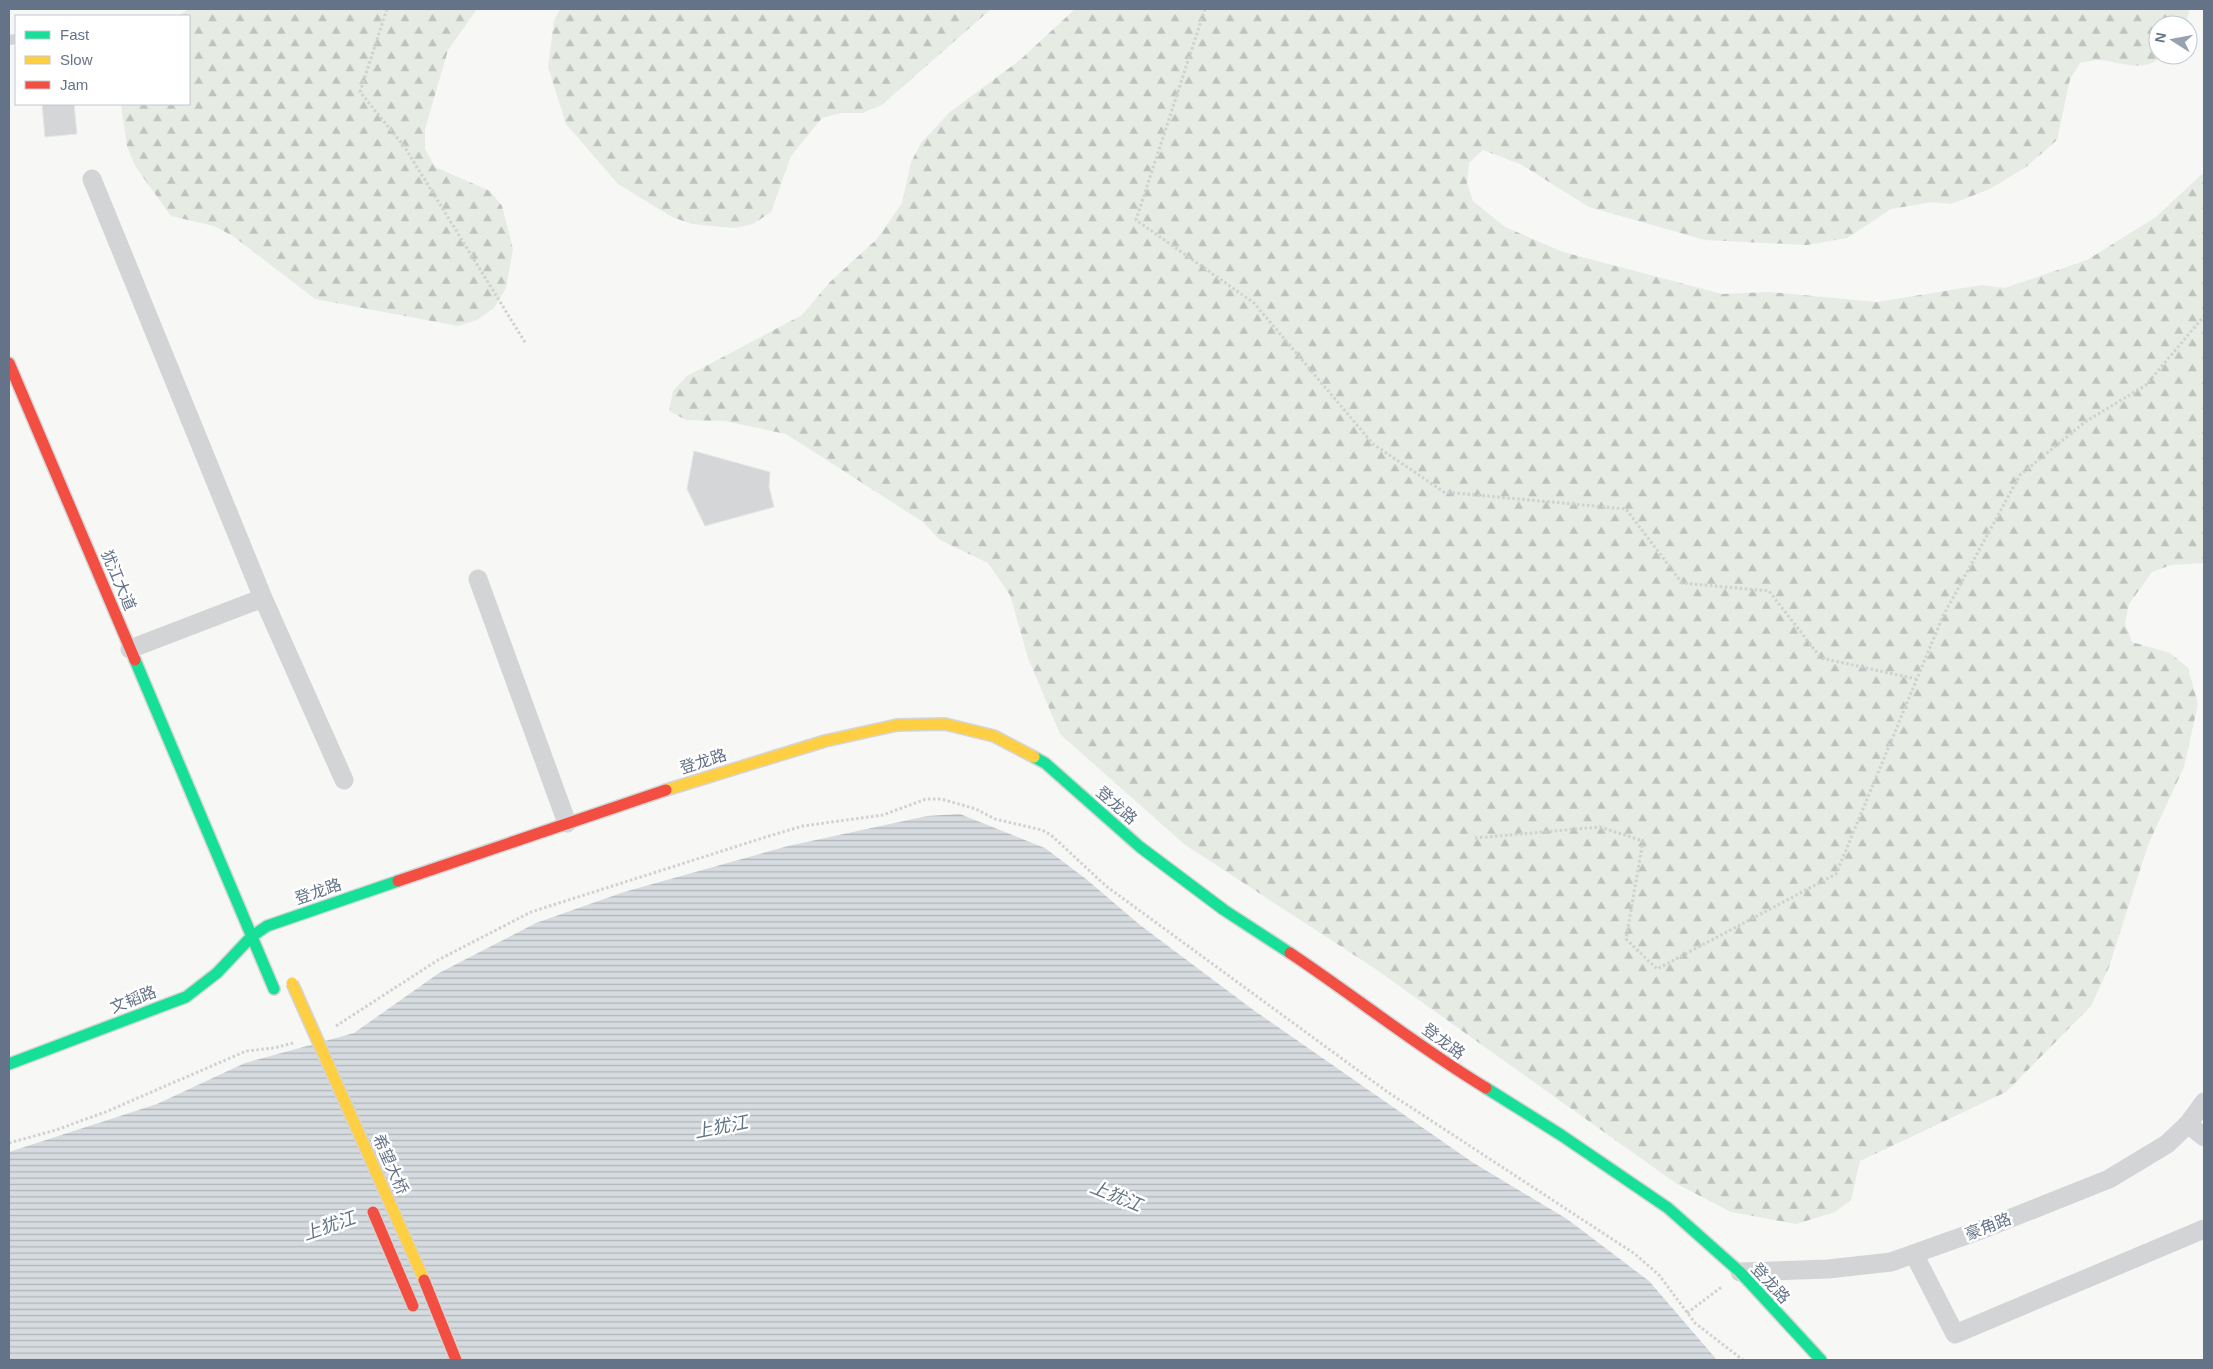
<svg xmlns="http://www.w3.org/2000/svg" width="2213" height="1369" font-family="Helvetica,'Noto Sans SC',sans-serif">
<style>
.forest{fill:url(#forest-firs)}
.water{fill:url(#water-rules)}
.building{fill:#d5d6d7;stroke:#e6e6e6}
.lines{fill:none;stroke-linecap:round;stroke-linejoin:round}
.fast-casing{stroke:#d3d5d7;stroke-width:14}
.slow-casing{stroke:#d3d5d7;stroke-width:14}
.jam-casing{stroke:#d3d5d7;stroke-width:14}
.path{stroke:#d0d1d1;stroke-width:3;stroke-dasharray:2.5 2.5;stroke-linecap:butt}
.lane{stroke:#d3d4d5;stroke-width:10}
.street{stroke:#d3d4d5;stroke-width:19}
.fast{stroke:#16e098;stroke-width:11}
.slow{stroke:#ffcf43;stroke-width:11}
.jam{stroke:#f24e42;stroke-width:11}
.slow-bridge-casing{stroke:#d3d4d5;stroke-width:14;stroke-linecap:butt}
.jam-bridge-casing{stroke:#d3d4d5;stroke-width:14;stroke-linecap:butt}
.slow-bridge{stroke:#ffcf43;stroke-width:11}
.jam-bridge{stroke:#f24e42;stroke-width:11}
.labels{text-anchor:middle;stroke-width:5;stroke-linejoin:round;paint-order:stroke}
.street-label{font-size:16px;fill:#657389;stroke:#fff}
.water-label{font-size:18px;font-style:italic;fill:#607584;stroke:#fff}
</style>
<defs>
<pattern id="forest-firs" width="22" height="20" patternUnits="userSpaceOnUse" patternTransform="scale(1.25)"><rect width="22" height="20" fill="#e6ebe4"/><path d="M5 1l3.5 6h-7zM16 11l3.5 6h-7z" fill="#bec3bf"/></pattern>
<pattern id="water-rules" width="6" height="5" patternUnits="userSpaceOnUse" patternTransform="scale(1.25)"><rect width="6" height="5" fill="#d6dbe0"/><path d="M0 2.5h6" fill="none" stroke="#b1b6bb"/></pattern>
</defs>
<rect width="100%" height="100%" fill="#f7f7f6"/>
<path class="forest" d="M189 9H477L448 50 425 129V149L435 167 490 191 502 206 513 249 506 288 494 308 477 320 458 326 315 299 233 236 214 226 171 216 135 166 127 146 121 105 189 104V16H177Z
M560 9H991L882 105 862 113H841L822 118 791 156 771 212 753 224 734 228 692 224 672 217 618 184 566 124 548 67 554 21Z
M1075 9H2190L2185 25H2158V55H2162C2147 74 2120 62 2100 60 2093 60 2086 62 2080 63L2070 79 2057 140 2026 167 1990 189 1951 204 1932 202 1891 209 1847 238 1807 245 1705 240 1589 207 1522 165 1483 150 1469 163 1467 183 1473 201 1505 227 1563 252 1722 294 1769 292 1877 302 1982 285 2005 288 2087 260 2156 217 2204 172V563L2171 565 2152 572 2129 604 2125 623 2132 642 2170 653 2188 668 2198 704 2184 767 2148 845 2109 967 2091 1006 2006 1092 1860 1161 1851 1200 1835 1212 1796 1224 1731 1212 1677 1184 1374 968 1184 844 1060 734 1028 658 1010 595 988 563 940 540 923 522 786 434 725 421 686 420 669 411 673 391 687 376 802 315 830 282 877 239 902 203 911 162 921 143 950 112 1020 60Z"/>
<path class="water" d="M960 814 1045 848 1086 879 1140 925 1252 1009 1472 1162 1567 1219 1649 1281 1717 1360H9V1152L157 1104 245 1063 354 1033 439 973 536 923 624 892 788 846 927 816Z"/>
<path class="building" d="M42 104H74L77 134 45 137Z
M694 451 770 472 769 487 774 507 705 526 687 489Z"/>
<g class="lines">
<defs>
<path id="fast" d="M135 660 274 989
M1034 757 1045 763 1140 847 1224 910 1290 953
M9 1064 186 997 217 973 251 937 267 926 398 881
M1486 1088 1561 1135 1668 1208 1740 1272 1821 1360"/>
<path id="slow" d="M666 790 825 741 897 725 945 724 994 736 1034 757"/>
<path id="jam" d="M9 363 135 660
M398 881 666 790
M1290 953C1356 997 1418 1047 1486 1088"/>
</defs>
<use href="#fast" class="fast-casing"/>
<use href="#slow" class="slow-casing"/>
<use href="#jam" class="jam-casing"/>
<path class="path" d="M387 9 360 92 404 146 526 344
M1205 9 1136 220 1254 303 1373 444 1444 492 1626 509 1682 583 1769 591 1821 658 1916 679
M1475 838 1600 827 1643 841 1626 939 1657 969 1836 874 1943 616 2020 475 2085 422 2146 385 2204 316
M336 1026 438 960 531 912 769 836 803 826 883 815 926 799H941L976 809 995 819 1042 830 1051 835 1106 886 1389 1093 1635 1254 1659 1275 1695 1323 1743 1360
M9 1143 56 1130 108 1111 246 1051 274 1048 293 1043
M1687 1313 1723 1286"/>
<path class="lane" d="M9 40 16 39"/>
<path class="street" d="M92 179 263 598 130 649
M478 579 567 823
M263 598 344 780
M2188 1124 2204 1137
M1914 1254 1955 1334 2204 1229
M1740 1272 1828 1269 1891 1262 1986 1228 2109 1179 2167 1144 2188 1124 2204 1102"/>
<use href="#fast" class="fast"/>
<use href="#slow" class="slow"/>
<use href="#jam" class="jam"/>
<defs>
<path id="slow-bridge" d="M292 983 424 1280"/>
<path id="jam-bridge" d="M373 1212 413 1306
M424 1280 456 1360"/>
</defs>
<use href="#slow-bridge" class="slow-bridge-casing"/>
<use href="#jam-bridge" class="jam-bridge-casing"/>
<use href="#slow-bridge" class="slow-bridge"/>
<use href="#jam-bridge" class="jam-bridge"/>
</g>
<g class="labels">
<g class="street-label">
<text transform="translate(119 580) rotate(67)" y="6">犹江大道</text>
<text transform="translate(703 761) rotate(-18)" y="6">登龙路</text>
<text transform="translate(1117 805) rotate(41)" y="6">登龙路</text>
<text transform="translate(318 891) rotate(-19)" y="6">登龙路</text>
<text transform="translate(133 999) rotate(-21)" y="6">文韬路</text>
<text transform="translate(1444 1041) rotate(36)" y="6">登龙路</text>
<text transform="translate(391 1164) rotate(66)" y="6">希望大桥</text>
<text transform="translate(1988 1226) rotate(-21)" y="6">豪角路</text>
<text transform="translate(1771 1283) rotate(47)" y="6">登龙路</text>
</g>
<g class="water-label">
<text transform="translate(721 1127) rotate(-11)" y="6">上犹江</text>
<text transform="translate(1116 1196) rotate(22)" y="6">上犹江</text>
<text transform="translate(329 1226) rotate(-19)" y="6">上犹江</text>
</g>
</g>
<rect width="2213" height="1369" fill="none" stroke="#657389" stroke-width="20"/>
<rect x="15" y="15" width="175" height="90" fill="#ffffff" stroke="#c1c7d0"/>
<rect x="25" y="31" width="25" height="8" fill="#16e098" stroke="#c1c7d0"/>
<text x="60" y="40" font-size="15" fill="#657389">Fast</text>
<rect x="25" y="56" width="25" height="8" fill="#ffcf43" stroke="#c1c7d0"/>
<text x="60" y="65" font-size="15" fill="#657389">Slow</text>
<rect x="25" y="81" width="25" height="8" fill="#f24e42" stroke="#c1c7d0"/>
<text x="60" y="90" font-size="15" fill="#657389">Jam</text>
<g transform="translate(2173 40) rotate(281)"><circle r="24" fill="#ffffff" stroke="#c1c7d0"/>
<path d="M0-4L9 19L0 12L-9 19Z" fill="#98a1af"/>
<text y="-8" font-size="14" font-weight="bold" text-anchor="middle" fill="#657389">N</text>
</g>
</svg>
